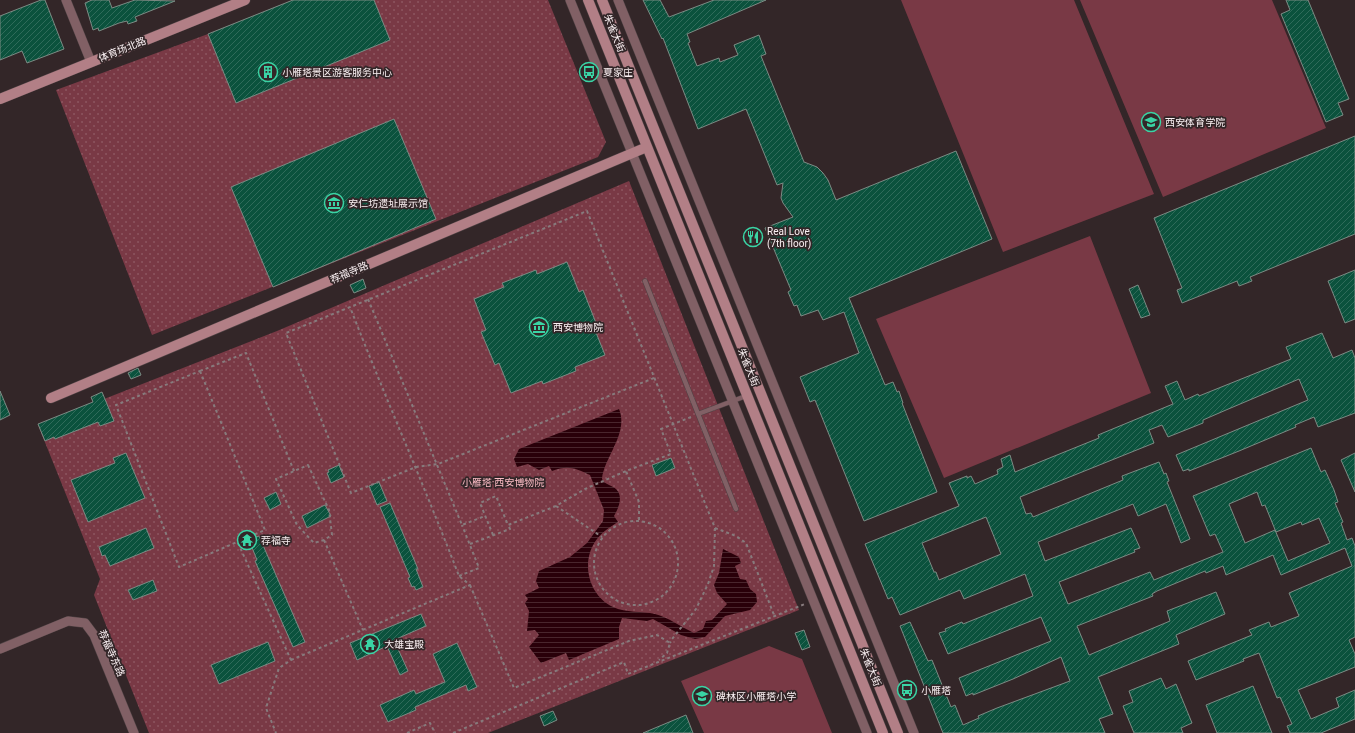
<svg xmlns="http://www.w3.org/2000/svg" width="1355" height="733" font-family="Roboto,'Noto Sans SC',sans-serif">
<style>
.park{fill:url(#park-dots)}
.pitch{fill:#793945}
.water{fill:url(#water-rules)}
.building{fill:url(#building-hatch);stroke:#7c8b84;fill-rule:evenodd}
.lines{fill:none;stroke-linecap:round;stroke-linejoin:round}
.lane-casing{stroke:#4f4244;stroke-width:5.5}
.street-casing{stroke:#4f4244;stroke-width:10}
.secondary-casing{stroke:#4f4244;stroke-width:11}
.path{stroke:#877b7d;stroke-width:2;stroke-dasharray:3 3;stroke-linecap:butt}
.lane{stroke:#816065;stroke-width:4.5}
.street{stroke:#816065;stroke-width:9}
.secondary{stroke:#b27f86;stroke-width:10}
.labels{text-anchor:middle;stroke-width:3.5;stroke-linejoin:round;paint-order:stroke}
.street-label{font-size:10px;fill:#fbf1f3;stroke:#332628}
.poi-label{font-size:10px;fill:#fbf1f3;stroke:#332628;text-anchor:start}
.park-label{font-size:10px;fill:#fdbdc6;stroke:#332628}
</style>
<defs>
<pattern id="park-dots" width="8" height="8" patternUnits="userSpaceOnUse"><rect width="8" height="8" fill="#793945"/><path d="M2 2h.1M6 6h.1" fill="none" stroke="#8d5660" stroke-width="1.8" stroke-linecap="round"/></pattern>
<pattern id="water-rules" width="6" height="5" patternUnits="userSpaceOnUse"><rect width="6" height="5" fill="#290009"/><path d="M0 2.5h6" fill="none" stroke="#49262d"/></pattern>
<pattern id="building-hatch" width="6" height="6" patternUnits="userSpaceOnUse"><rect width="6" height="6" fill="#0b523d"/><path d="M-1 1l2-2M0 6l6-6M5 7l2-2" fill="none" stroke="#2f6b5a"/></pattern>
</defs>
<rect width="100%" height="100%" fill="#332628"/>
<path class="park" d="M293 0H548L606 142 598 157 152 335 56 90 208 34Z
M629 181 799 610 488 733H149L94 595 100 579 38 425 277 331Z"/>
<path class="pitch" d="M901 0H1074L1154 194 1003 252Z
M1080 0H1272L1326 128 1163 197Z
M1090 236 1151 393 944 478 876 319Z
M769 646 802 659 832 733H704L681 681Z"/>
<path class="water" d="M619 409C629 433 604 457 602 479 605 484 608 484 613 487 624 493 620 506 614 516L618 522C610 527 603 531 597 539 580 561 588 595 613 607 626 613 642 611 655 614 668 617 681 627 694 633L703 629 706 621 712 620 727 604 717 593 714 585 719 573 723 549 739 557 741 563 735 566 740 579 746 580 750 589 756 594 757 602 750 610 725 616 705 637 695 639 681 635 653 619 647 621 622 618 619 627V639L569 660 566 653 541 663 529 647 539 635 535 630 527 631 529 611 525 603 528 599 525 595 539 588 536 581 539 571 570 557 587 543 603 521 604 510 590 475C575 468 568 465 552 471L549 466 539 470 528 464 517 467 514 459 519 449Z"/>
<path class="building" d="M41 0H45L64 49 27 63 22 51 0 60V16Z
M92 0H109L112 8 135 0 175 1 135 17 137 21 128 24 127 21 119 23 99 31 98 28 93 30 85 3Z
M293 0H374L390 40 236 103 208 34Z
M643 0H660L669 17 714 0H766L687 34 690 42 688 43 697 66 719 58 720 62 738 55 734 45 759 35 766 54 761 56 804 162 817 167 823 173 828 180 836 200 956 151 992 239 849 298 885 385 893 382 897 392 899 391 903 403H902L937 492 864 521 815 400 810 402 800 377 859 353 844 312 823 320 818 310 801 316 797 305 794 306 788 292 791 290 765 228 793 217 783 203 781 198 783 183 777 185 746 109 698 129 663 38 662 39Z
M1286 0H1308L1349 99 1338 103 1343 115 1326 122 1281 14 1290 10Z
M394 119 436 219 273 287 231 187Z
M1355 136V234L1250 277 1252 281 1239 286 1237 281 1182 303 1177 290 1182 288 1154 218Z
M567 262 579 292 583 290 596 323 593 325 605 355 575 367 576 371 543 384 542 381 511 393 499 363 495 365 481 332 486 330 474 299 504 287 502 283 536 270 537 274Z
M1355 270V319L1345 323 1328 281Z
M363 279 366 288 354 293 350 285Z
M1138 285 1150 315 1141 318 1129 289Z
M1322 333 1333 358 1352 350 1355 358V413L1318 427 1314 417 1295 425 1296 427 1239 451 1189 471V469L1183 471 1176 455 1308 400 1299 379 1226 410 1203 420V423L1168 437 1162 425 1149 430 1154 443 1020 497 1026 514 1031 513 1033 517 1123 480 1122 476 1159 462 1164 474 1166 473 1169 481 1167 482 1190 539 1181 543 1166 504 1138 516 1133 504 1038 542 1045 561 1131 528 1140 548 1134 550 1135 552 1059 582 1068 604 1150 572 1154 580 1223 552 1215 534 1210 536 1193 496 1311 448 1321 472 1325 470 1334 490 1338 502 1335 503 1343 522 1341 523 1347 540 1352 538 1355 546V637L1349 640 1355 654V667L1298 690 1311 719 1339 707 1336 698 1355 690V719L1321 733H1290L1287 726 1292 724 1280 697 1277 698 1259 653 1243 659 1244 661 1196 680 1188 661 1252 635 1249 630 1269 622 1271 627 1299 616 1289 593 1352 566 1345 548 1281 575 1273 555 1226 575 1223 566 1206 573 1205 571 1157 591 1152 594 1153 596 1077 626 1089 655 1170 621 1167 611 1216 592 1225 614 1176 635 1179 644 1098 677 1113 714 1099 719 1105 733H943L900 626 910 622 928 661 932 660 951 707 955 705 963 725 979 718 978 716 997 708 1070 681 1061 657 1013 679 973 695V693L966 696 959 678 1051 641 1041 617 948 654 939 633 946 631 945 629 962 622 963 624 1033 596 1025 574 964 599 960 590 900 615 892 597 888 599 865 544 959 506 949 483 967 476V478L971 476 975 484 998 474 997 470 1003 467 1001 459 1010 455 1015 472 1099 438 1098 435 1173 404 1165 386 1177 381 1185 400 1198 394 1199 396 1291 359 1286 347ZM1257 492 1262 506 1265 505 1276 532 1301 522 1302 525 1319 518 1330 543 1288 561 1275 530 1245 543 1229 504ZM986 517 1001 554 939 580 936 572H934L922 543Z
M138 368 141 375 131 379 128 373Z
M0 391 10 415 0 420Z
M102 392 114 421 100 426 98 422 55 439 54 437 45 441 38 424 93 402 91 397Z
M126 453 145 498 88 522 71 480 115 463 113 458Z
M1355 453V492L1341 460Z
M671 458 675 468 656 476 652 465Z
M339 465 344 477 331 483 327 473 329 472 328 470Z
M379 482 387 501 377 505 369 486Z
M276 492 281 504 270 510 264 498Z
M390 503 418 569H416L423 587 416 590 414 586 412 587 408 578 410 577 380 507Z
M325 505 331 516 307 528 302 516Z
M146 528 154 548 110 566 105 555 102 556 99 547Z
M259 536 305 642 293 647 255 561 257 560 249 540Z
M153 580 157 591 133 600 128 590Z
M421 614 426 626 394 640 408 671 400 675 387 646 357 660 350 643Z
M804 630 810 647 802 650 795 633Z
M268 642 275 661 219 684 211 665Z
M457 643 477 687 468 691 466 685 415 707 416 710 388 722 380 705 414 690 416 694 445 682 433 654Z
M1161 678 1166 689 1176 684 1192 723 1181 728 1183 733H1134L1123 706 1133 702 1129 691Z
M1253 686 1272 733H1217L1206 705Z
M553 711 557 720 544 726 540 716Z
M686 715 693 733H643Z"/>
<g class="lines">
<defs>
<path id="lane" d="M645 281 736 509
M698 414 746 396"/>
<path id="street" d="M66 0 91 62
M570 0 867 733
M618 0 914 733
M0 649 68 621 85 623 94 635 134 733"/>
<path id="secondary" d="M588 0 883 733
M602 0 898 733
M0 99 245 0
M51 398 647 147"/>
</defs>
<use href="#lane" class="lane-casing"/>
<use href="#street" class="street-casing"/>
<use href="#secondary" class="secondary-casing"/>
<path class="path" d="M368 299 462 525 485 516
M200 371 265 530 179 567 116 405Z
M200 371 246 353 294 471
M654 378 438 464 416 467 351 493 286 333 587 211 715 528 714 566 708 584 696 609 672 639 670 643
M308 465 329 510 332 535 324 540 314 543 297 525 276 479Z
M556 506 602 537
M639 520V502L626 471 671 454 661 429 691 417
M594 563a42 42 0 1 1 84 0a42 42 0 1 1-84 0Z
M715 528 736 536 746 543 774 615
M493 535 480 503 496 496 508 525 556 506 585 489 626 471
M324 540 363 630
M238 543 291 660 279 668 266 708 276 733
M470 544 510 529 508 525
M459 576 479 568 462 525
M470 585 514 688 629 641 657 635 670 643 667 653 659 660
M291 660 470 585 459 576C424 485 385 397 350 307
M407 733 430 723 435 733
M453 733 624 662 628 674 805 604"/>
<use href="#lane" class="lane"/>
<use href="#street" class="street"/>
<use href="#secondary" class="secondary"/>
</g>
<defs>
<symbol id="building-ring" viewBox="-11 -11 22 22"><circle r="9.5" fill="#332628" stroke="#3ad4a5" stroke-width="1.5"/><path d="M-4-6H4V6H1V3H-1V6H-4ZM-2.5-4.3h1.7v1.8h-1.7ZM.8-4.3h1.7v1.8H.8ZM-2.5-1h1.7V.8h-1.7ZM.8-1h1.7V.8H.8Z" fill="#3ad4a5"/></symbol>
<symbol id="bus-ring" viewBox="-11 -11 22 22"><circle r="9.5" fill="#332628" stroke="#3ad4a5" stroke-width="1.5"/><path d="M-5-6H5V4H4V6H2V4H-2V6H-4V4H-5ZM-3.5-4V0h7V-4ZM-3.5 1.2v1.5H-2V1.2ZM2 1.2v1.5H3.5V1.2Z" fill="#3ad4a5"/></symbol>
<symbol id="university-ring" viewBox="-11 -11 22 22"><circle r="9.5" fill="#332628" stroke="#3ad4a5" stroke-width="1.5"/><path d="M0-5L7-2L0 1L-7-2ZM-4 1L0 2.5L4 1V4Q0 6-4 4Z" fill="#3ad4a5"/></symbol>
<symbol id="museum-ring" viewBox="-11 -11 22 22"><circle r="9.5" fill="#332628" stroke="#3ad4a5" stroke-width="1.5"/><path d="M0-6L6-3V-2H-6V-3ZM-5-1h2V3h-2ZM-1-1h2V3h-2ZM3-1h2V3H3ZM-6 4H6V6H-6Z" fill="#3ad4a5"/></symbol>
<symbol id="restaurant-ring" viewBox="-11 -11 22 22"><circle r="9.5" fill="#332628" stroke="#3ad4a5" stroke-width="1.5"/><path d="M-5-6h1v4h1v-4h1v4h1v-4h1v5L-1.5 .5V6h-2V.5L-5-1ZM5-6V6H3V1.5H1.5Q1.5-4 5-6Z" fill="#3ad4a5"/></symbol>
<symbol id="temple-ring" viewBox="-11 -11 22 22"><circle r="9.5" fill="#332628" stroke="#3ad4a5" stroke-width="1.5"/><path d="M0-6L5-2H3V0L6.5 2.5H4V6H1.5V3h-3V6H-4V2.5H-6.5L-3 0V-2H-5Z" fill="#3ad4a5"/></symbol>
<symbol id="school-ring" viewBox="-11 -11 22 22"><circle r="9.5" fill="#332628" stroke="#3ad4a5" stroke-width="1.5"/><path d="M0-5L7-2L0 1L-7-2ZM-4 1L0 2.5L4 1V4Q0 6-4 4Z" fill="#3ad4a5"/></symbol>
</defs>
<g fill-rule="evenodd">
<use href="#building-ring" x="257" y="61" width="22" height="22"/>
<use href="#bus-ring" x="578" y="61" width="22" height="22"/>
<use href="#university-ring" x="1140" y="111" width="22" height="22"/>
<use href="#museum-ring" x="323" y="192" width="22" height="22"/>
<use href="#restaurant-ring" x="742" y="226" width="22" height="22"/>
<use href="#museum-ring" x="528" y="316" width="22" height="22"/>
<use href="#temple-ring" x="236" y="529" width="22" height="22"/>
<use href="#temple-ring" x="359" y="633" width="22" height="22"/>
<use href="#bus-ring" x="896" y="679" width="22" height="22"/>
<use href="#school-ring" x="691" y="685" width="22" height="22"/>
</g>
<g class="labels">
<g class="street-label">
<text transform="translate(615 33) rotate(68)" y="4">朱雀大街</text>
<text transform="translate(122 49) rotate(-22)" y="4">体育场北路</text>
<text transform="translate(349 272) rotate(-23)" y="4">荐福寺路</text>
<text transform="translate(749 367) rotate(68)" y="4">朱雀大街</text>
<text transform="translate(112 653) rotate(66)" y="4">荐福寺东路</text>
<text transform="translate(871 667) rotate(68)" y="4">朱雀大街</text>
</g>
<g class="poi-label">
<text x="282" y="76">小雁塔景区游客服务中心</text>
<text x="603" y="76">夏家庄</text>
<text x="1165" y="126">西安体育学院</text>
<text x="348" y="207">安仁坊遗址展示馆</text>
<text x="767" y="235">Real Love<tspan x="767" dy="12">(7th floor)</tspan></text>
<text x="553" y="331">西安博物院</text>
<text x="261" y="544">荐福寺</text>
<text x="384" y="648">大雄宝殿</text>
<text x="921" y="694">小雁塔</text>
<text x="716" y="700">碑林区小雁塔小学</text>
</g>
<g class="park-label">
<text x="503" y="486">小雁塔·西安博物院</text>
</g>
</g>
</svg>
